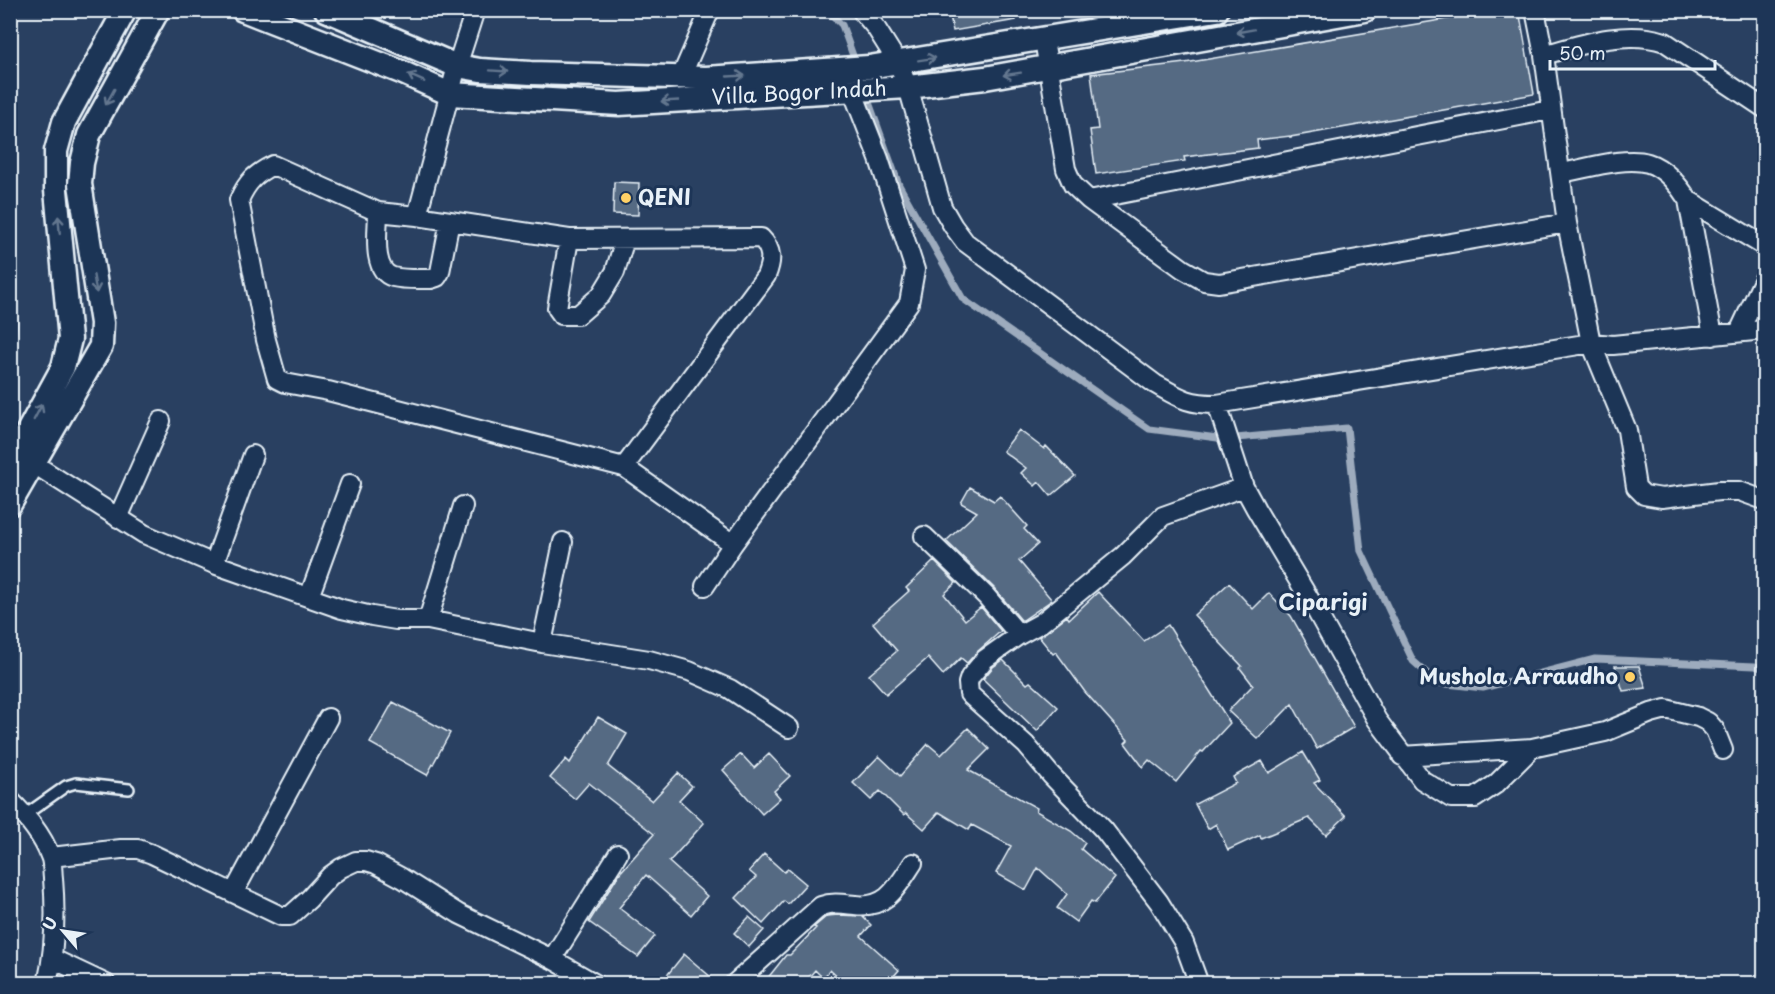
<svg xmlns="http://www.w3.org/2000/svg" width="1775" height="994" font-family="'Playpen Sans',sans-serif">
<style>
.water{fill:#6b7c95;stroke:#9dabbd;stroke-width:1.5}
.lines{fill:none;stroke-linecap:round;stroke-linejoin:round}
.stream{stroke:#9dabbd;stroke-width:7}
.building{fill:#556a83;stroke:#e8f1f8;stroke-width:1.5}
.service-casing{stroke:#e8f1f8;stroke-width:14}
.minor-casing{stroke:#e8f1f8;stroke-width:22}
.tertiary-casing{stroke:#e8f1f8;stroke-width:27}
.service{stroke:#1d3557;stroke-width:9}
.minor{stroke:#1d3557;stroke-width:18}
.tertiary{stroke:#1d3557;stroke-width:22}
.oneway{stroke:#64778f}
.poi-dot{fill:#ffd166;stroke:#1d3557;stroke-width:2}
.labels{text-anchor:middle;stroke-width:6;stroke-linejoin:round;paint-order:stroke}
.street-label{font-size:21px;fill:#e8f1f8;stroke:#1d3557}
.poi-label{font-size:21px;font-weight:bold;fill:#e8f1f8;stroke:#1d3557;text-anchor:start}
.neighbourhood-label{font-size:22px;font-weight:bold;fill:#e8f1f8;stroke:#1d3557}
</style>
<rect width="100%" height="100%" fill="#294061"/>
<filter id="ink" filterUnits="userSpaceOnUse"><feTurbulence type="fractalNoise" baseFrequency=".0167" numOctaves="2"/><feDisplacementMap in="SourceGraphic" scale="12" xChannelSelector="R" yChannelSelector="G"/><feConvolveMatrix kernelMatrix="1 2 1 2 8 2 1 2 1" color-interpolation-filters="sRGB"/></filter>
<g filter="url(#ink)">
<path class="water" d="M10 233C16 268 24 324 11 358Z"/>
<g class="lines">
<path class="stream" d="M827 10 842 25 856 64
M866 94 899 185 963 299 1149 429 1225 439 1347 428 1361 551 1413 661 1438 683 1483 688 1595 659 1755 666 1764 669"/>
</g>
<path class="building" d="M949 10H1016V20L953 31Z
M1500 10H1519L1534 94 1290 137V136L1257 140 1258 148 1184 157 1185 161 1096 174 1090 130 1098 129 1091 74 1185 63Z
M614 182 639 183 638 215 613 214Z
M1019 430 1044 449 1046 446 1075 476 1051 496 1039 482 1035 486 1021 473 1026 468 1003 451Z
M970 487 994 501 1000 496 1027 526 1024 529 1038 544 1019 561 1052 600 1023 620H1021L994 588 946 541 977 512 961 503Z
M934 561 956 583 944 594 965 620 981 607 1001 631 977 652 967 663 961 658 943 675 928 658 886 694 869 675 897 651 873 623 909 591 906 588Z
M1229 583 1253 609 1269 593 1291 616 1354 727 1317 749 1292 704 1258 739 1228 711 1253 685 1240 668 1242 666 1194 615Z
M1098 592 1144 641 1168 625 1230 723 1203 752 1201 751 1176 782 1149 760 1143 767 1125 743 1128 740 1085 692 1056 652 1053 654 1039 637 1067 616 1069 619Z
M1003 660 1027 684 1030 682 1058 707 1037 731 983 679 993 667Z
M1615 666H1639L1646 688 1623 691Z
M393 702 450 733 427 775 370 743Z
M598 717 627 734 608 766 652 801 678 773 692 786 679 800 704 823 669 862 707 896 691 915 646 875 619 908 655 936 638 957 589 922 619 874 654 834 589 783 575 799 550 778 566 759 570 763Z
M968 728 989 749 968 770 1037 808 1036 811 1071 831 1085 843 1081 849 1115 878 1095 903 1091 901 1076 922 1057 908 1067 894 1038 868 1026 890 996 873 1011 846 972 825 969 830 939 812 924 829 906 813 904 815 880 791 871 800 853 783 879 756 900 776 928 744 941 755Z
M1303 752 1320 780 1314 783 1346 816 1326 835 1309 818 1261 838 1260 835 1228 850 1216 824 1208 829 1195 804 1236 783 1233 777 1262 761 1269 773Z
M741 754 754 768 769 754 790 776 774 791 780 798 762 814 723 770Z
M764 854 784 872 788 869 806 884 788 904 784 901 763 924 736 898 756 877 749 871Z
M838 915 862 916 871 925 861 936 899 970 887 984H845L830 970 823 978 815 970 803 984H763L786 955H790L816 928 814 927 827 916Z
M749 917 764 930 749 947 734 933Z
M684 954 719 984H660Z"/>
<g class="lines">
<defs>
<path id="service" d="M25 815 66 786 76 783 129 789"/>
<path id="minor" d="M861 10 876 28 898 63 908 87 942 207 953 226 965 242 1155 384C1180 398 1187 404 1217 404L1591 343 1567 223 1544 55 1535 10
M1044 40 1066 169 1073 185 1089 200 1183 269 1204 281 1219 283 1567 223
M1544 55C1582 44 1626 29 1665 42L1764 108
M681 77 710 10
M1561 173C1585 169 1625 156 1648 163 1665 168 1680 187 1688 200L1713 336
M1089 200 1550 110
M1688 200 1764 246
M378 212C378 230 371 271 393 277 405 280 420 279 431 279L437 277 440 272 450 221
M417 216 457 66 475 10
M569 239 557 308 562 315H578L601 295 615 272 625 239
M1764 330 1613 345 1591 343 1627 430 1636 487 1644 495 1662 498 1719 491H1739L1764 500
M1739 332 1764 279
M1217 404 1244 487 1256 509 1313 605 1377 720 1422 780 1451 798H1475L1496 784 1532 748 1605 732 1651 713 1666 709 1698 717 1708 722 1715 730 1723 750
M23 457 144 534 214 564 342 609 372 616 396 620H428L542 643 649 660 689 671 730 689 789 728
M624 467 766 276C772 261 773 250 761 238L569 239 417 216 378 212 273 165C255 174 247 182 239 200L266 340 277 379 285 383 328 391 624 467 733 544 909 303 915 270 879 159 852 90
M118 518 161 421
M924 536 986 596 1019 635
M214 564 253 455
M705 586 733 544
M309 597 350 484
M428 620 463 506
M542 643 563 542
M1402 756 1532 748
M10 800C26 816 42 834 50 856 53 862 52 871 53 878 56 914 55 949 47 984
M51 857 121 849H138L152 854 281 916H290L309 899 330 876 341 868 356 861H366L376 864 402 878 459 914 552 959 596 984
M234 892 328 718
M53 959 106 984
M552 959 618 854
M734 984 821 906C833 902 843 904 855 905 887 909 897 887 913 863
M1199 984 1184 943 1159 902 1104 830 1051 775 1026 745 969 694 968 683 970 677 985 659 1019 635 1041 623 1123 556 1163 516 1244 487"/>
<path id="tertiary" d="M243 10 401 72 450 94 619 104 908 87 985 78 1365 10
M326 10 457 66 480 70 531 73 706 78 869 67 1217 10
M10 464 63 367 70 339 56 190V151L64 122 125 10
M10 504 101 346 102 323 80 184 82 163 89 135 158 10"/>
</defs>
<use href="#service" class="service-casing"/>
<use href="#minor" class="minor-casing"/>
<use href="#tertiary" class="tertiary-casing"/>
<use href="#service" class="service"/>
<use href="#minor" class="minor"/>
<use href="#tertiary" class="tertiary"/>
</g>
<defs><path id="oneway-shaft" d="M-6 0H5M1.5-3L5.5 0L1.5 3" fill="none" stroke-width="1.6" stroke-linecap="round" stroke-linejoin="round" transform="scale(1.5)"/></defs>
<g class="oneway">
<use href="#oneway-shaft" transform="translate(1245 31) rotate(170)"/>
<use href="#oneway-shaft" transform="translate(927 59) rotate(-9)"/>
<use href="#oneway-shaft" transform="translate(499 71) rotate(4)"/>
<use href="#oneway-shaft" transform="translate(1012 74) rotate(171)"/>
<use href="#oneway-shaft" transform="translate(736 76) rotate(-3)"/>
<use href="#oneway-shaft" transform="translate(416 78) rotate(-156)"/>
<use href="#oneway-shaft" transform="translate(110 97) rotate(119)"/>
<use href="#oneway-shaft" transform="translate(670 101) rotate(177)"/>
<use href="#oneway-shaft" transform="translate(59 225) rotate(-95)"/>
<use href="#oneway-shaft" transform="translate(95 284) rotate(80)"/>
<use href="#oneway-shaft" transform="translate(38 412) rotate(-62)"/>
</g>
</g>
<g class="poi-dot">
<circle cx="626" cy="198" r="6"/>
<circle cx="1630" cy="677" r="6"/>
</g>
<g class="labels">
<g class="street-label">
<text transform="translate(799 93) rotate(-3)" y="7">Villa Bogor Indah</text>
</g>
<g class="poi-label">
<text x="638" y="205">QENI</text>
<text x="1618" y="684" text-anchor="end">Mushola Arraudho</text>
</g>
<g class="neighbourhood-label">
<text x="1323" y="610">Ciparigi</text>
</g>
</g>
<rect width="1775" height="994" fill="none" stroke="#1d3557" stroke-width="36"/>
<rect x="18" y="18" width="1739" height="958" fill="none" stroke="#e8f1f8" stroke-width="2" filter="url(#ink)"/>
<g transform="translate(63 931) rotate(299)" stroke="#1d3557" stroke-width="4.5" paint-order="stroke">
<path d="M0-4.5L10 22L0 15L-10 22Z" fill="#e8f1f8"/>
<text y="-9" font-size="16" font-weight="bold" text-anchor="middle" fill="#e8f1f8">U</text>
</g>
<path d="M1550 60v9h165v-9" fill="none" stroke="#e8f1f8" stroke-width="3"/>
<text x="1559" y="60" font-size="18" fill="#e8f1f8" stroke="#1d3557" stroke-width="4.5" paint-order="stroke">50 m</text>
</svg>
